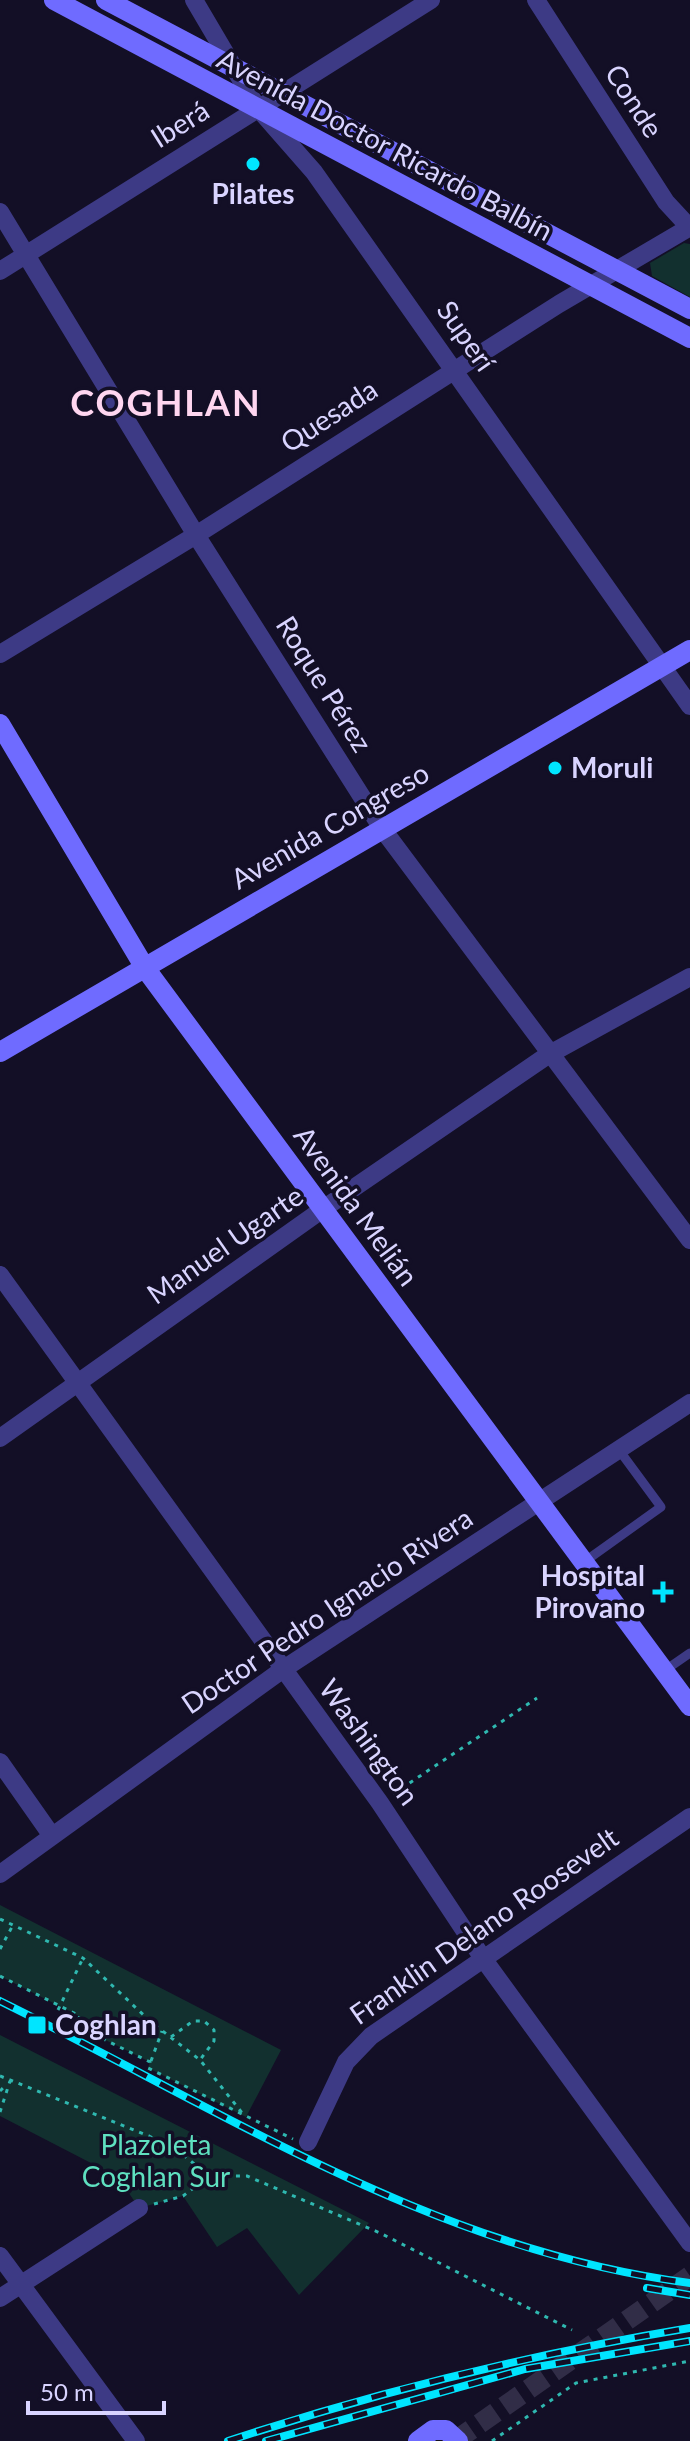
<svg xmlns="http://www.w3.org/2000/svg" width="690" height="2441" font-family="Lato,sans-serif">
<style>
.green{fill:#12302f}
.lines{fill:none;stroke-linecap:round;stroke-linejoin:round}
.secondary-tunnel{stroke:#312d47;stroke-width:20;stroke-dasharray:20 10;stroke-linecap:butt}
.path{stroke:#2fb8b0;stroke-width:3;stroke-dasharray:4 6;stroke-linecap:butt}
.lane{stroke:#3d3a85;stroke-width:9}
.street{stroke:#3d3a85;stroke-width:18}
.secondary{stroke:#6f6bff;stroke-width:20}
.rail-casing{stroke:#00e5ff;stroke-width:8}
.rail{stroke:#130f26;stroke-width:5;stroke-dasharray:15;stroke-linecap:butt}
.poi-dot{fill:#00e5ff;stroke:#130f26;stroke-width:3}
.labels{text-anchor:middle;stroke-width:7;stroke-linejoin:round;paint-order:stroke}
.street-label{font-size:28px;fill:#d9d4ff;stroke:#130f26}
.poi-label{font-size:28px;font-weight:bold;fill:#d9d4ff;stroke:#130f26;text-anchor:start}
.park-label{font-size:28px;fill:#5fe0c0;stroke:#130f26}
.district-label{font-size:36px;font-weight:bold;letter-spacing:2px;fill:#ffd6f0;stroke:#130f26}
</style>
<rect width="100%" height="100%" fill="#130f26"/>
<path class="green" d="M684 243 690 244V297L652 276 650 263Z
M0 1905 281 2050 246 2117 148 2068 150 2062 75 2025 79 2016 0 1976Z
M0 2035 369 2223 299 2295 247 2228 217 2247 183 2196 139 2208 118 2177 0 2116Z"/>
<g class="lines">
<path class="secondary-tunnel" d="M455 2441 690 2276"/>
<path class="path" d="M393 1794 537 1698
M0 1919 83 1958 151 2022 200 2060 243 2114
M0 1949 13 1925
M0 1976 80 2016 75 2025 150 2062 148 2068 293 2139
M58 2010 83 1958
M171 2037 193 2021H204L214 2030V2041L200 2060
M151 2061 162 2031
M0 2076 149 2136 182 2154 209 2176H247L380 2233 572 2330
M0 2091 7 2084
M0 2112 10 2081
M154 2204 183 2196 209 2176
M492 2441 576 2383 690 2361"/>
<path class="lane" d="M584 1562 661 1507 619 1450
M664 1671 690 1653"/>
<path class="street" d="M194 0 257 107 314 172 690 706
M536 0 666 202 690 228
M0 212 196 535 381 827 690 1240
M0 271 431 0
M0 654 196 535 559 304 690 227
M0 1275 380 1803 482 1957 690 2243
M0 1438 323 1209 548 1055 690 977
M0 1762 52 1836
M0 1874 282 1670 690 1403
M308 2142 346 2062 371 2036 690 1817
M0 2256 136 2441
M0 2298 139 2208"/>
<path class="secondary" d="M54 0 690 338
M106 0 690 309
M0 724 145 968 690 1706
M0 1052 690 650
M418 2441 433 2430H446L458 2441"/>
<defs>
<path id="rail" d="M0 2001C226 2112 434 2250 690 2283
M647 2288 690 2295
M228 2441C379 2391 533 2354 690 2328
M266 2441 525 2369 690 2341"/>
</defs>
<use href="#rail" class="rail-casing"/>
<use href="#rail" class="rail"/>
</g>
<g class="poi-dot">
<circle cx="253" cy="164" r="8"/>
<circle cx="555" cy="768" r="8"/>
<path d="M659 1580h8v8h8v8h-8v8h-8v-8h-8v-8h8z"/>
<rect x="27" y="2015" width="20" height="20" rx="4"/>
</g>
<g class="labels">
<g class="street-label">
<text transform="translate(634 101) rotate(57)" y="10">Conde</text>
<text transform="translate(180 124) rotate(-32)" y="10">Iberá</text>
<text transform="translate(385 145) rotate(28)" y="10">Avenida Doctor Ricardo Balbín</text>
<text transform="translate(466 336) rotate(55)" y="10">Superí</text>
<text transform="translate(329 416) rotate(-33)" y="10">Quesada</text>
<text transform="translate(324 684) rotate(58)" y="10">Roque Pérez</text>
<text transform="translate(330 826) rotate(-30)" y="10">Avenida Congreso</text>
<text transform="translate(356 1206) rotate(54)" y="10">Avenida Melián</text>
<text transform="translate(225 1245) rotate(-35)" y="10">Manuel Ugarte</text>
<text transform="translate(327 1611) rotate(-34)" y="10">Doctor Pedro Ignacio Rivera</text>
<text transform="translate(369 1742) rotate(54)" y="10">Washington</text>
<text transform="translate(484 1926) rotate(-35)" y="10">Franklin Delano Roosevelt</text>
</g>
<g class="poi-label">
<text x="253" y="204" text-anchor="middle">Pilates</text>
<text x="571" y="778">Moruli</text>
<text x="645" y="1586" text-anchor="end">Hospital<tspan x="645" dy="32">Pirovano</tspan></text>
<text x="55" y="2035">Coghlan</text>
</g>
<g class="park-label">
<text x="156" y="2155">Plazoleta<tspan x="156" dy="32">Coghlan Sur</tspan></text>
</g>
<g class="district-label">
<text x="166" y="416">COGHLAN</text>
</g>
</g>
<path d="M28 2401v12h136v-12" fill="none" stroke="#d9d4ff" stroke-width="4"/>
<text x="40" y="2401" font-size="24" fill="#d9d4ff" stroke="#130f26" stroke-width="6" paint-order="stroke">50 m</text>
</svg>
